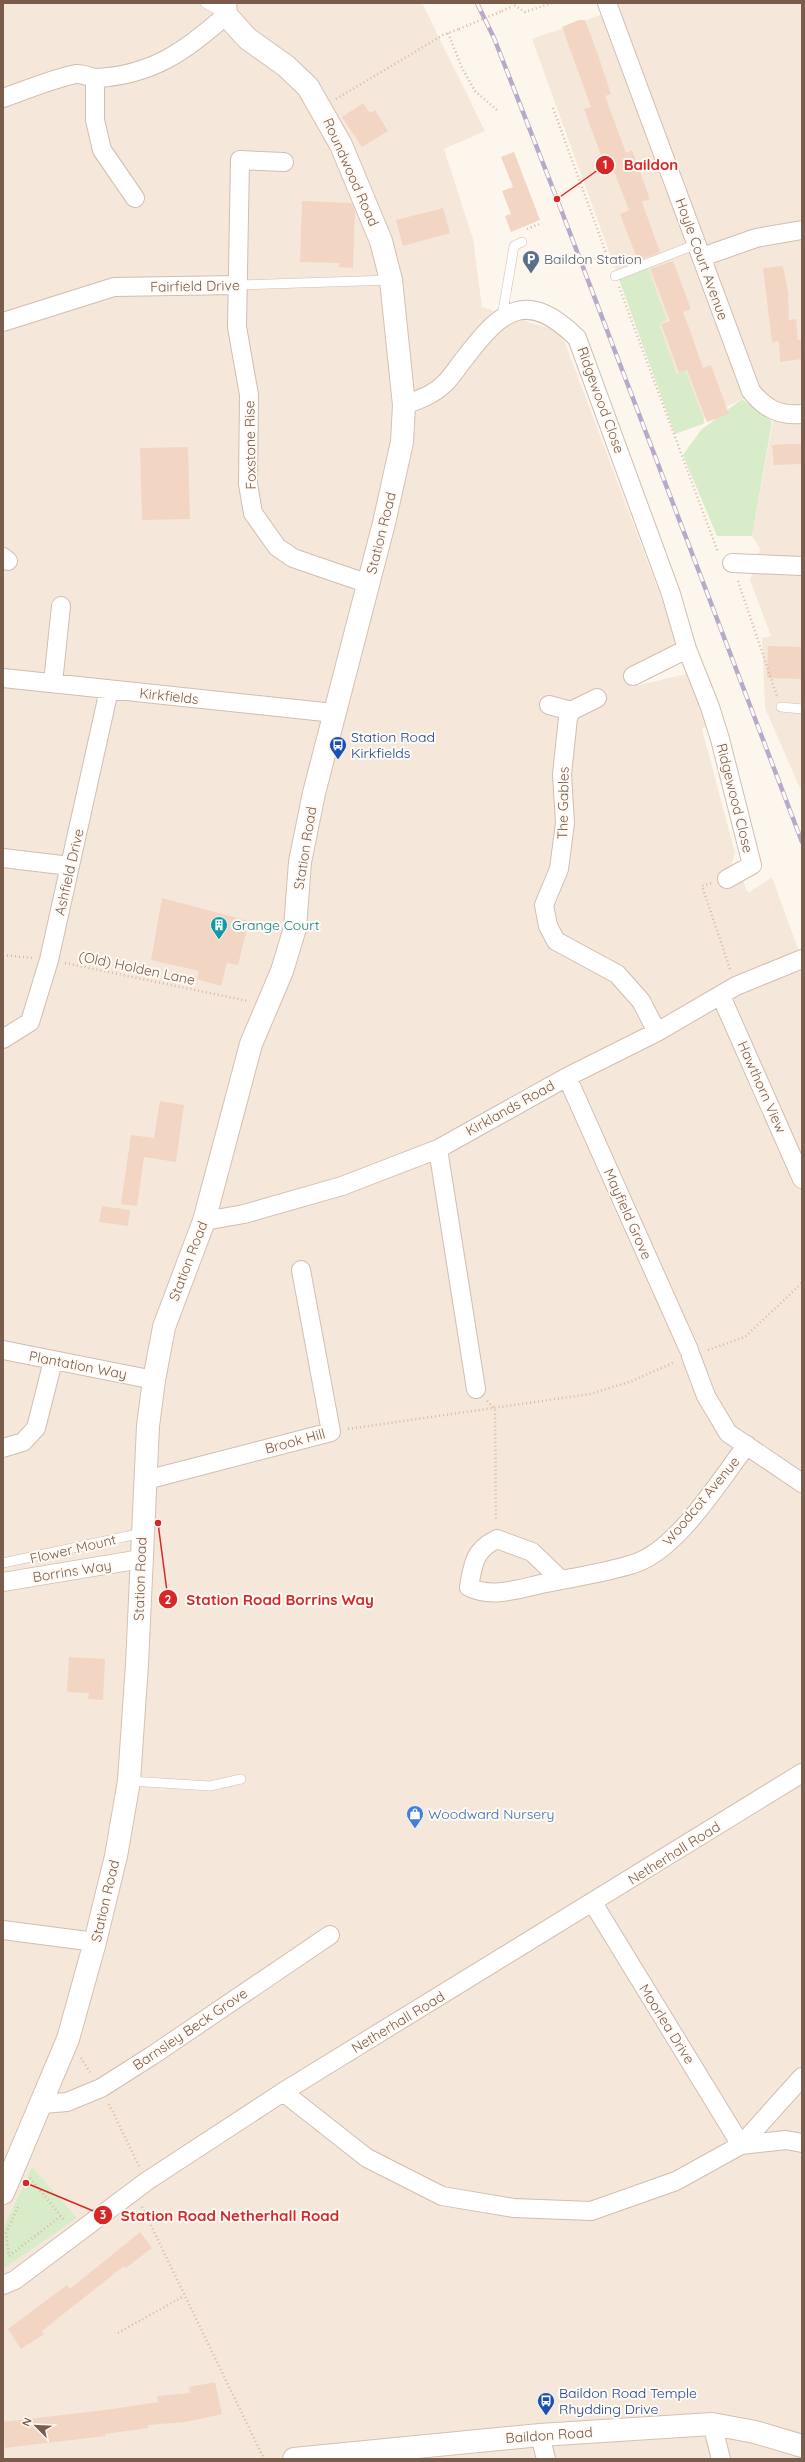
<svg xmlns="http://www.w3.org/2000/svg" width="805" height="2462" font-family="Quicksand,sans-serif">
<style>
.residential{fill:#f5e8da}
.green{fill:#d8ecc9}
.building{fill:#f3d5c3}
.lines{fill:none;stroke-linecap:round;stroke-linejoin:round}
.lane-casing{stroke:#d1beb0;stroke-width:10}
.street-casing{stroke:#d1beb0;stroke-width:20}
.secondary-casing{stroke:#d6c0b0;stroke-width:24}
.path{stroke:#d9b8a5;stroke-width:2.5;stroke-dasharray:1 3;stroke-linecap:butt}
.lane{stroke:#fff;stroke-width:9}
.street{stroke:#fff;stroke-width:18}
.secondary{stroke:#fff;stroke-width:22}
.rail-casing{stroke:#b9a8c9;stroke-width:4.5}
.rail{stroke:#fffaf3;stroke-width:3;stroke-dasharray:9;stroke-linecap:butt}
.path-bridge{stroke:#d9b8a5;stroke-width:2.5;stroke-dasharray:1 3;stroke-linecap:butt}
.labels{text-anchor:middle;stroke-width:4;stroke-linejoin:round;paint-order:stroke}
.street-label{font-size:14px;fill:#7a5c4d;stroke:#fffaf3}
.service-label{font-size:14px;fill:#4e5e75;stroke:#fffaf3;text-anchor:start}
.transit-label{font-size:14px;fill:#164399;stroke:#fffaf3;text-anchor:start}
.culture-label{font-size:14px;fill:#0d838f;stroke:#fffaf3;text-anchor:start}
.shop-label{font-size:14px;fill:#366cbe;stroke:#fffaf3;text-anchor:start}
.leader{fill:none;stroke:#d62828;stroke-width:1.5}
.callout-dot{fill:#d62828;stroke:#fffaf3;stroke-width:1.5}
.mark-label{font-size:12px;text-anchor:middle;font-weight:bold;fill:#fff}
.callout-label{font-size:15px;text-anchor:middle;font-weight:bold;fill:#d62828;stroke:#fffaf3;stroke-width:4;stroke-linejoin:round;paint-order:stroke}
</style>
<rect width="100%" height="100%" fill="#fdf6ec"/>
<path class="residential" d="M3 3H422L485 131 444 149 473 239 482 307 557 331 566 345 677 640 672 648 626 672 631 687 686 674 708 725 702 729 735 853 732 864 741 876 748 893 772 877 802 960V2459H3Z
M616 3H802V793L765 708 762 638 771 636 750 580 760 549 752 536 777 399H742L675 434 532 39 621 8Z"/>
<path class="green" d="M648 268 667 320 659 324 677 374 686 371 705 423 675 434 619 279Z
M742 399 772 422 752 536H717L683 455 701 430Z
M32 2167 77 2218 3 2269V2229Z"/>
<path class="building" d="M579 20H585L598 55 611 94 605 96 626 153 632 150 650 199 642 202 660 252 638 261 620 214 629 210 608 156 602 158 584 109 591 107 562 27Z
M363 103 370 113 375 110 388 131 362 147 342 117Z
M514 152 540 220 511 232 505 216 511 214 502 191 513 187 501 157Z
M302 201 352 203 355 211 353 268 339 267 340 263 300 262Z
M443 208 450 233 403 246 396 220Z
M673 261 691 309 683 312 689 328 703 368 711 365 729 414 707 422 687 370 679 373 661 324 670 321 650 269Z
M783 266 788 292 789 320 796 319 798 340H802V359L780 362 779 341 772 342 763 268Z
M788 444H802V464L774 465 772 445Z
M188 447 190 519 142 520 140 448Z
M768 646 802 647V679L767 678Z
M162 898 249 921 238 965 227 963 221 986 197 979 199 971 151 960Z
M160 1101 184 1105 176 1162 144 1157 137 1206 121 1204 131 1135 154 1138Z
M102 1206 130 1210 128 1226 99 1222Z
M69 1657 105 1659 103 1700 88 1699 89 1693 67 1692Z
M140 2232 152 2248 126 2268 124 2266 42 2331 44 2334 21 2349 8 2329 67 2285 70 2289Z
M215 2382 222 2414 186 2422 148 2425V2428L105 2434V2436L5 2448 3 2422 113 2409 158 2402 157 2396 190 2393 189 2387Z"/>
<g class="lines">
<defs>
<path id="lane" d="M205 3 224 14
M615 276 697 244
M237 285 391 280
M502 317 514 246 522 242
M781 707 802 709
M3 1563 142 1533
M129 1781 210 1786 241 1779"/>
<path id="street" d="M607 3 751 391C765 409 780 416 802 414
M95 78V120L102 150 135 198
M3 98C27 90 51 79 76 74 83 73 90 78 97 78 152 75 186 51 226 15
M284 162 240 160 237 327 249 395 248 484 253 513 277 547 293 558 369 584
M702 257 756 238 802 230
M3 322 114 287 237 285
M404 405C418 400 433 395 444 384 452 377 458 366 465 358 502 309 527 289 577 338L671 594 687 649 710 707 720 739 752 865 727 879
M3 557 8 561
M732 563 802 566
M633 676 687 649
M3 678 334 713
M53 683 61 606
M549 705 571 711 597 698
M571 711 568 718 562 774 565 823 559 869 544 905 548 926 556 941 617 974 641 1001 657 1032
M3 858 70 866
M721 996 802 1179
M3 1039 30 1022 49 960 109 690
M567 1077 689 1350
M438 1149 476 1389
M204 1221 244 1214 342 1186 438 1149 567 1077 657 1032 736 986 802 959
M3 1350 154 1380
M691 1356 706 1396 728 1433 802 1483
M3 1448 23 1442 36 1428 53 1361
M146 1480 331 1432 301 1270
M561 1580 532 1552 497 1539C474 1550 473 1564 469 1587 493 1599 521 1588 546 1583 575 1577 605 1573 633 1564 677 1551 719 1481 747 1445
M3 1582 141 1559
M593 1903 741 2145 802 2077
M3 1930 95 1942
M283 2092 367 2158 442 2196 514 2208 591 2211 676 2181 741 2145 786 2140 802 2143
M43 2104 67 2102 101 2088 153 2055 330 1935
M3 2285 15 2280 147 2181 283 2092 802 1773
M712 2424 721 2459
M540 2435 546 2459"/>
<path id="secondary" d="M3 2193 68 2039 95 1942 116 1856 129 1781 137 1664 148 1426 154 1380 164 1327 204 1221 251 1044 282 971 295 928 300 862 314 793 384 523 402 442 404 405 391 280 381 241 341 145 308 87 286 66 248 39 226 15 225 3
M294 2459 540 2435 712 2424 755 2432 802 2446"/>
</defs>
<use href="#lane" class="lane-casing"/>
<use href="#street" class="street-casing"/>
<use href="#secondary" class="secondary-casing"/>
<path class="path" d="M511 3 525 12 552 3
M502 11 513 6
M448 33 462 68 475 91 497 110
M336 99 443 35 459 29
M553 108 610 264
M527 229 542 223
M619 287 718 552
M738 581 777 696
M711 883 702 886 730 969
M3 955 32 958
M65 963 248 1001
M708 1350 745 1337 802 1283
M487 1401 495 1409 496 1522
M348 1429 590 1394 632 1381 675 1362
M81 2058 91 2074
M109 2104 139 2166
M30 2178 65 2221
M18 2207 6 2233 9 2256 61 2216
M142 2207 264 2459
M118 2333 184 2296"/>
<use href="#lane" class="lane"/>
<use href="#street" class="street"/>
<use href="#secondary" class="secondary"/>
<defs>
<path id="rail" d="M477 3 494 38 557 199 802 842"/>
</defs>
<use href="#rail" class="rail-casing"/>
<use href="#rail" class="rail"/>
<path class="path-bridge" d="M459 29 502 11"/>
</g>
<defs>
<symbol id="parking-pin" viewBox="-11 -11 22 30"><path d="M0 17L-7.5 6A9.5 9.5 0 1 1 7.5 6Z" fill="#5c6f8a" stroke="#fffaf3"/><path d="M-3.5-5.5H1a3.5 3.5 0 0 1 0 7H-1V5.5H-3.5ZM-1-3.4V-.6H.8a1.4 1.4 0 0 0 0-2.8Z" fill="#fff"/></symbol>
<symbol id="bus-pin" viewBox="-11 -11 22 30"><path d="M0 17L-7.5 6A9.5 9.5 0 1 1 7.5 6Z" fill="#1a4fb4" stroke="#fffaf3"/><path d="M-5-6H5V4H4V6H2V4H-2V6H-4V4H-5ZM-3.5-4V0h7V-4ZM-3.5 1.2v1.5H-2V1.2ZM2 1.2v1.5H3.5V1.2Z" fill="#fff"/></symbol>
<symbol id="building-pin" viewBox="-11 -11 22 30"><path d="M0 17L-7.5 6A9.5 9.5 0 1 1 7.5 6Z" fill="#0f9aa8" stroke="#fffaf3"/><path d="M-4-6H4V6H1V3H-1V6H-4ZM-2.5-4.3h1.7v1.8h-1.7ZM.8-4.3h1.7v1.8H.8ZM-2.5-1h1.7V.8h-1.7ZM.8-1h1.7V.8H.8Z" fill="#fff"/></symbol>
<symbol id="shop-pin" viewBox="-11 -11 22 30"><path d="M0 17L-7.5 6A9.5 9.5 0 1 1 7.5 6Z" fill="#3f7fe0" stroke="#fffaf3"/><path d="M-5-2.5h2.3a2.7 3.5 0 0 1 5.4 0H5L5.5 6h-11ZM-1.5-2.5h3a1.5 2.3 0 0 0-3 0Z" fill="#fff"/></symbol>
</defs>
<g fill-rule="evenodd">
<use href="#parking-pin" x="521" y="249" width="20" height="27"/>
<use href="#bus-pin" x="328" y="735" width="20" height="27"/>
<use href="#building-pin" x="209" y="915" width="20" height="27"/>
<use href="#shop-pin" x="405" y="1804" width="20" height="27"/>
<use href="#bus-pin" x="536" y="2391" width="20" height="27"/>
</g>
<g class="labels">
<g class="street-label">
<text transform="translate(351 172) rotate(66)" y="5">Roundwood Road</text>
<text transform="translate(702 259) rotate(70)" y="5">Hoyle Court Avenue</text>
<text transform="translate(195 286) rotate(-1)" y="5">Fairfield Drive</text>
<text transform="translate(601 400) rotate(70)" y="5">Ridgewood Close</text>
<text transform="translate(250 445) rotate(-91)" y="5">Foxstone Rise</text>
<text transform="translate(381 533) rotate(-76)" y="5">Station Road</text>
<text transform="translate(169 696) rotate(6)" y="5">Kirkfields</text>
<text transform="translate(735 798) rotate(76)" y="5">Ridgewood Close</text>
<text transform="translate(563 803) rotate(-89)" y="5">The Gables</text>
<text transform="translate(305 848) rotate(-81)" y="5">Station Road</text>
<text transform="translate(69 872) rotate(-77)" y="5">Ashfield Drive</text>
<text transform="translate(137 968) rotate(12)" y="5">(Old) Holden Lane</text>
<text transform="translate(762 1087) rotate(66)" y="5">Hawthorn View</text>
<text transform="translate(510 1108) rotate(-29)" y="5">Kirklands Road</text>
<text transform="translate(628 1214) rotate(66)" y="5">Mayfield Grove</text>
<text transform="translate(188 1261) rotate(-69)" y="5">Station Road</text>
<text transform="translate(78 1365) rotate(11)" y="5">Plantation Way</text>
<text transform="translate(295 1441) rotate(-15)" y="5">Brook Hill</text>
<text transform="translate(701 1501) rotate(-50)" y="5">Woodcot Avenue</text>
<text transform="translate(73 1549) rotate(-13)" y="5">Flower Mount</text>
<text transform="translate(72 1571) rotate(-9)" y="5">Borrins Way</text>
<text transform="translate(140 1579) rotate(-88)" y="5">Station Road</text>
<text transform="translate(674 1853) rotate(-32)" y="5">Netherhall Road</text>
<text transform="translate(105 1901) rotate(-77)" y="5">Station Road</text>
<text transform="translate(398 2022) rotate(-31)" y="5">Netherhall Road</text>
<text transform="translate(667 2024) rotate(58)" y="5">Moorlea Drive</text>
<text transform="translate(190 2029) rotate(-34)" y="5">Barnsley Beck Grove</text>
<text transform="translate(549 2435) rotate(-4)" y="5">Baildon Road</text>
</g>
<g class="service-label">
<text x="544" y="264">Baildon Station</text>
</g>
<g class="transit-label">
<text x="351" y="742">Station Road<tspan x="351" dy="16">Kirkfields</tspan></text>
<text x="559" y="2398">Baildon Road Temple<tspan x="559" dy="16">Rhydding Drive</tspan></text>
</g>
<g class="culture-label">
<text x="232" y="930">Grange Court</text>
</g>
<g class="shop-label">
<text x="428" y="1819">Woodward Nursery</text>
</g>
</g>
<path class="leader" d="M557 199L605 165M158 1523L168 1599M26 2183L103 2215"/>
<g class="callout-dot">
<circle cx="557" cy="199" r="4"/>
<circle cx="158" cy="1523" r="4"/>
<circle cx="26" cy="2183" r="4"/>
<circle cx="605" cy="165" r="10"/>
<circle cx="168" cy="1599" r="10"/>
<circle cx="103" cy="2215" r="10"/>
</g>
<g class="mark-label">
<text x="605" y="169">1</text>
<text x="168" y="1604">2</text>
<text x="103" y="2219">3</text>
</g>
<g class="callout-label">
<text x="651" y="170">Baildon</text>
<text x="280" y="1605">Station Road Borrins Way</text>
<text x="230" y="2221">Station Road Netherhall Road</text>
</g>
<rect width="805" height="2462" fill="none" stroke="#7a5c4d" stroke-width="8"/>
<g transform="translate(36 2426) rotate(294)" stroke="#fffaf3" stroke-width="3" paint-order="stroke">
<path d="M0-3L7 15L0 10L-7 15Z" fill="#7a5c4d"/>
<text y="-6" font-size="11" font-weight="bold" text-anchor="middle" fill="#7a5c4d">N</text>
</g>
</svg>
